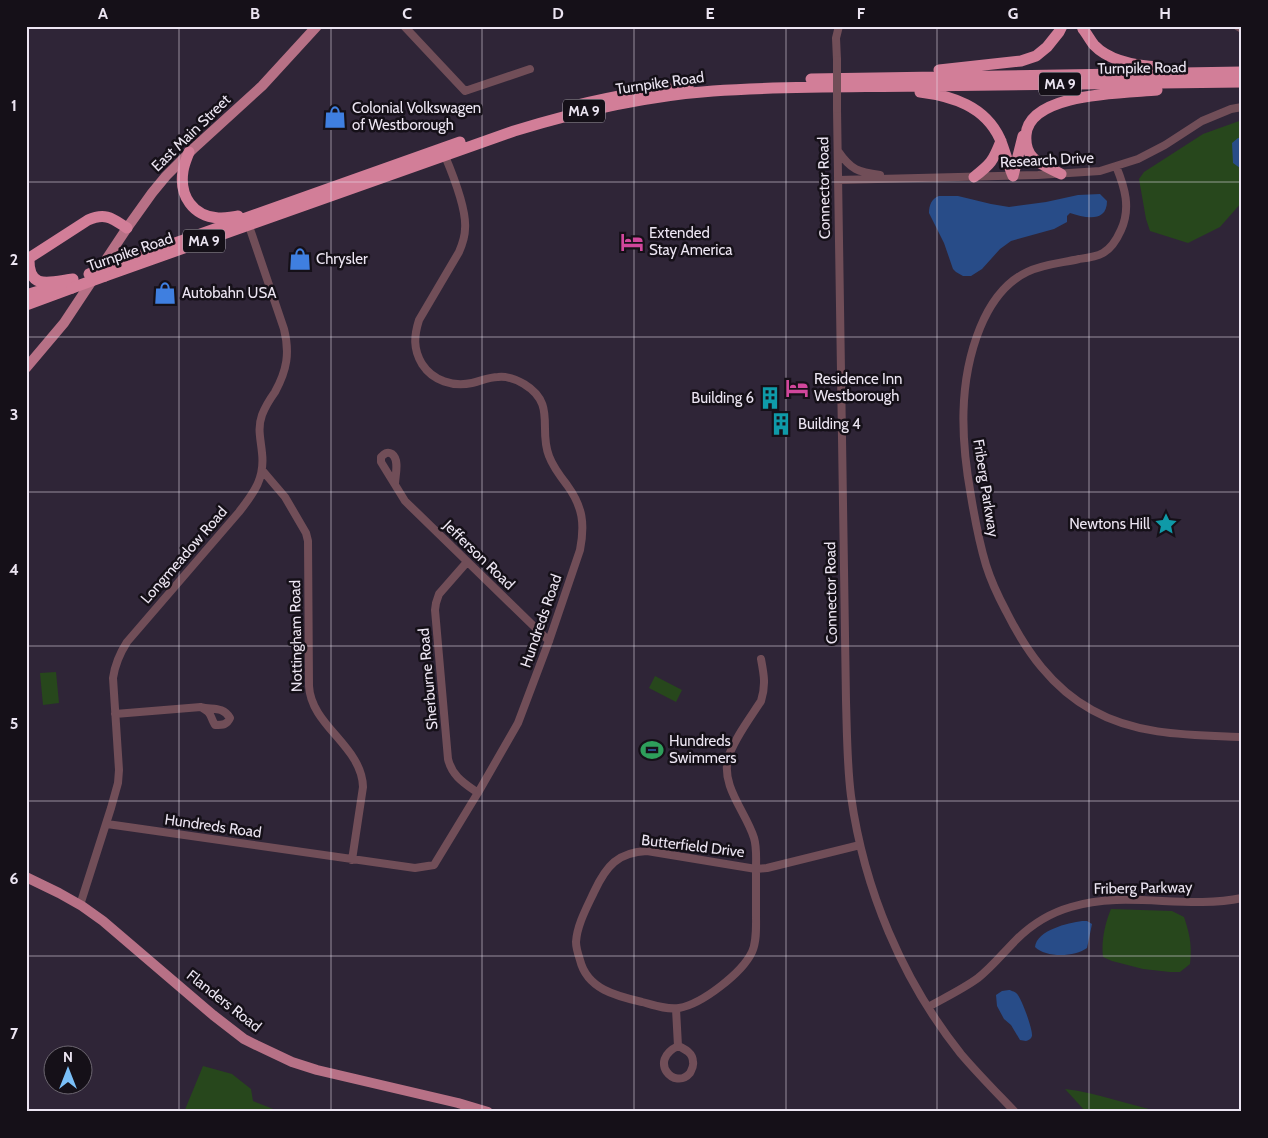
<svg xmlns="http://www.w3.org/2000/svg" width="1268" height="1138" font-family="Cabin,sans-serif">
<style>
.green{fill:#27471c}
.water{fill:#284c88}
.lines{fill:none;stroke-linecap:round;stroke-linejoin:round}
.minor{stroke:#714e58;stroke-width:8}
.major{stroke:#b77186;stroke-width:10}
.highway{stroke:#d27e98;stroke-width:11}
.minor-bridge{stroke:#714e58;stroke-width:8}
.highway-bridge{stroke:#d27e98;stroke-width:11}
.grid{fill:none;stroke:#ece5f2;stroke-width:1;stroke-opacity:0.55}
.labels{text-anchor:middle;stroke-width:5;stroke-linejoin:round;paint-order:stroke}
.shield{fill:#151018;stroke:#aca5b1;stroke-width:1}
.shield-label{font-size:14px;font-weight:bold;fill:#ece5f2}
.street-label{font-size:15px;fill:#ece5f2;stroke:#151018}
.poi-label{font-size:15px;fill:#ece5f2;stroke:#151018;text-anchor:start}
.neatline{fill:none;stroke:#ece5f2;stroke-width:2}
.grid-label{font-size:16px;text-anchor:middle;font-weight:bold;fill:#ece5f2}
</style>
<rect width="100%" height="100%" fill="#2f2537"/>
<path class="green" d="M1242 120V202L1220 227 1188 243 1150 231 1146 219 1139 179 1144 172 1203 134Z
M56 672 59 703 43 705 40 673Z
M655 676 682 690 676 702 649 688Z
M1111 909 1172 911 1184 917C1190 935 1192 945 1190 964L1180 972H1170L1143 969 1112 961 1103 957C1101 942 1105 923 1111 909Z
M203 1066 232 1074 251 1089 253 1101 281 1112H184Z
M1065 1089C1098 1093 1129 1105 1162 1112H1086Z"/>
<path class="water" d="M1238 138H1242V168H1240L1233 163 1232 143Z
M1100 194 1107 201C1107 223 1085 218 1070 213L1067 216V222L1054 229 1011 241 1000 249 982 269 971 276H963L956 272 953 269 944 243 929 213C929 205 932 198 939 196H958L991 204 1009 207 1046 202 1078 195Z
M655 742 662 744 660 756 643 752 645 744 654 746Z
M1082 921H1087L1092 924 1087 948C1075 957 1046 958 1035 947 1037 930 1068 923 1082 921Z
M1009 990C1010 990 1015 992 1016 993 1021 996 1033 1030 1032 1036 1031 1039 1029 1040 1026 1041L1020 1040 1011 1025 1004 1019 997 1006 996 995 1002 991Z"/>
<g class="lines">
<path class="minor" d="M404 26 465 91 530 69
M1237 26 1242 29
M837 60 836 38 839 26
M837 109 846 701C847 733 847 765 851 796 864 889 902 980 961 1054 978 1074 997 1093 1015 1112
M838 151C851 170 858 172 880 175
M1116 166C1125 188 1131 208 1121 230 1117 239 1112 248 1103 253 1096 257 1087 258 1079 259 1062 263 1043 264 1027 272 1004 283 989 306 980 328 958 382 961 441 971 496 975 520 979 542 986 565 991 581 998 596 1006 611 1026 651 1052 688 1092 710 1138 736 1191 735 1242 737
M838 180 1038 175 1100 171 1138 159 1165 145 1202 121 1231 109 1242 107
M262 470 285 497 306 533 308 541 309 686C311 726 362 746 363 787L352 860
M395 484C395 476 400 460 392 454 387 451 384 454 381 457V462L405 501 549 641
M467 562 439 594 436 603 435 610 448 759C452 776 464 783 478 793
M761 659C764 675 766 685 761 701 750 718 734 739 728 758 721 787 746 812 754 838 757 848 756 858 756 869L647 851C618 852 606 866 594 892 587 907 577 925 576 942 576 948 578 954 580 960 587 989 616 996 642 1002 653 1005 667 1010 679 1008 702 1004 742 973 752 952 757 941 756 926 756 914 756 899 756 884 756 869L767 868 860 845
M115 714 201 707C213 714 209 715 215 725 223 725 227 725 230 718 223 706 212 710 201 707
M107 824 415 868 434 865 479 791 518 723 549 641 580 550C585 524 583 507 567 485 560 476 553 467 549 456 538 429 557 404 524 384 517 380 506 376 498 377 489 377 481 381 472 383 453 387 433 381 422 364 413 349 414 336 419 320L459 252C462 245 465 238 465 229 467 209 453 175 445 156
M80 905 111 808 118 783 119 770 113 678C115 664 120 653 127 642L239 512C254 493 265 478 262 453 261 440 257 429 262 415 265 407 270 399 275 392 287 370 290 353 284 329L249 226
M928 1007C944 998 963 989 978 978 992 967 1003 953 1016 940 1031 925 1050 913 1071 907 1126 890 1186 910 1242 898
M676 1009 678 1046C647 1061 675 1091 690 1073 692 1069 694 1066 693 1062 693 1053 685 1049 678 1046"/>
<path class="major" d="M26 368 64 323 127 228 152 193 166 176 194 148 262 86 317 26
M26 877 59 893 82 906 103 921 213 1015 244 1039 256 1045 292 1062 317 1070 458 1103 488 1112"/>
<path class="highway" d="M1082 26 1083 29C1087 34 1090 40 1094 45 1110 62 1138 66 1160 67
M939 70 1021 61 1036 56 1047 47 1059 32 1062 26
M811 79 1242 72
M920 92C952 96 985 106 1000 139 1005 151 1008 164 1013 176
M573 106C611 97 649 89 688 86
M189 152C187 158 184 164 183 171 179 196 193 216 218 218 225 218 231 217 238 216
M1061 174C1042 164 1024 160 1026 135 1029 92 1126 93 1157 90
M1013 176 1023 136
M974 177C991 164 993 161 1001 141
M29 258C28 291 50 282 73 279
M26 260 88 220C106 212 113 219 127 228
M113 265 460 142
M105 276 514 131C579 111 645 96 713 91 781 86 849 87 917 86 1025 85 1134 83 1242 82
M26 295 55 286
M26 305 72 288"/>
<path class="minor-bridge" d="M837 60V109"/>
<path class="highway-bridge" d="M89 274 113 265
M72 288 105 276"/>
</g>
<path class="grid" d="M179 26V1112M331 26V1112M482 26V1112M634 26V1112M786 26V1112M937 26V1112M1089 26V1112M26 182H1242M26 337H1242M26 492H1242M26 646H1242M26 801H1242M26 956H1242"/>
<defs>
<symbol id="shop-bare" viewBox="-9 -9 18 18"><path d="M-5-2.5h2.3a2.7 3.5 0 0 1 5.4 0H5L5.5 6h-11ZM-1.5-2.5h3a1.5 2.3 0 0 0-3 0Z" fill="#3f7fe0" stroke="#151018" stroke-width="2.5" paint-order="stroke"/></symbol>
<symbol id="hotel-bare" viewBox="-9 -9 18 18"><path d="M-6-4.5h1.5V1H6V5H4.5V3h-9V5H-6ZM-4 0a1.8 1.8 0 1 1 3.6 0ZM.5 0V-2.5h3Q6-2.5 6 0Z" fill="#d1479c" stroke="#151018" stroke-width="2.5" paint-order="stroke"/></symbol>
<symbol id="building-bare" viewBox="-9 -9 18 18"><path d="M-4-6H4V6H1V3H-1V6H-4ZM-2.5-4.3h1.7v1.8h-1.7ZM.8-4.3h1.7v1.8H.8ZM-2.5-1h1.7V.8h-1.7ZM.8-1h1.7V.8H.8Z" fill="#0f9aa8" stroke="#151018" stroke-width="2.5" paint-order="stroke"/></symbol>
<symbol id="sight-bare" viewBox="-9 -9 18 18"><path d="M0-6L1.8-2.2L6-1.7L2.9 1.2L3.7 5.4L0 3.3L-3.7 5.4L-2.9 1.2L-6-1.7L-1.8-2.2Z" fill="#0f9aa8" stroke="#151018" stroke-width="2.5" paint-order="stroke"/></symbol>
<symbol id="stadium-bare" viewBox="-9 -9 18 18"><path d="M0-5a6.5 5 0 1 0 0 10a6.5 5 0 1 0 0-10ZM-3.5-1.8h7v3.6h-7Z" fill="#2e9e5b" stroke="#151018" stroke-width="2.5" paint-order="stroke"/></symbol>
</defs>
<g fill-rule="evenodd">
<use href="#shop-bare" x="319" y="101" width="32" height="32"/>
<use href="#hotel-bare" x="616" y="226" width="32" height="32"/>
<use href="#shop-bare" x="284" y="243" width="32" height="32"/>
<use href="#shop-bare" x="149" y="277" width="32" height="32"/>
<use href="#hotel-bare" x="781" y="372" width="32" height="32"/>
<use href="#building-bare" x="754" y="382" width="32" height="32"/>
<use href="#building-bare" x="765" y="408" width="32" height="32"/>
<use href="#sight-bare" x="1150" y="508" width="32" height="32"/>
<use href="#stadium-bare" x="636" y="734" width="32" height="32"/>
</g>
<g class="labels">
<g class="shield">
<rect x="1039" y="72.5" width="42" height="23" rx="4"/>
<rect x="563" y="99.5" width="42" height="23" rx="4"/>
<rect x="183" y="229.5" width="42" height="23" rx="4"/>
</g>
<g class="shield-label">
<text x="1060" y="89">MA 9</text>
<text x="584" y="116">MA 9</text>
<text x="204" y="246">MA 9</text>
</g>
<g class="street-label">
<text transform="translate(1142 68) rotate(-1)" y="5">Turnpike Road</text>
<text transform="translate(660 83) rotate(-8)" y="5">Turnpike Road</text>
<text transform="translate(191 133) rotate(-44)" y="5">East Main Street</text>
<text transform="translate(1047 160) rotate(-3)" y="5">Research Drive</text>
<text transform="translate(824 188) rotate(-91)" y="5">Connector Road</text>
<text transform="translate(130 252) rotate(-19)" y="5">Turnpike Road</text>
<text transform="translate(986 488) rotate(81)" y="5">Friberg Parkway</text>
<text transform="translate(184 555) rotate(-49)" y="5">Longmeadow Road</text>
<text transform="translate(479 555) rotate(44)" y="5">Jefferson Road</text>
<text transform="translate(831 593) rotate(-91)" y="5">Connector Road</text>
<text transform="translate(541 621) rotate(-71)" y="5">Hundreds Road</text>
<text transform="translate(296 636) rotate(-91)" y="5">Nottingham Road</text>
<text transform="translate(428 679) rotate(-95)" y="5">Sherburne Road</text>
<text transform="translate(213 826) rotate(8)" y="5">Hundreds Road</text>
<text transform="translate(693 846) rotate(7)" y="5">Butterfield Drive</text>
<text transform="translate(1143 888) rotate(-1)" y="5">Friberg Parkway</text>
<text transform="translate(224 1001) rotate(38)" y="5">Flanders Road</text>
</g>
<g class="poi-label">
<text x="352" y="113">Colonial Volkswagen<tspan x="352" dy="17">of Westborough</tspan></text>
<text x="649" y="238">Extended<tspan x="649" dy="17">Stay America</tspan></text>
<text x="316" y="264">Chrysler</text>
<text x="182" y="298">Autobahn USA</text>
<text x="814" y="384">Residence Inn<tspan x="814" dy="17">Westborough</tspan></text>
<text x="754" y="403" text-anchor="end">Building 6</text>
<text x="798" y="429">Building 4</text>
<text x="1150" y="529" text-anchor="end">Newtons Hill</text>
<text x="669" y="746">Hundreds<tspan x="669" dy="17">Swimmers</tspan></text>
</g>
</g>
<rect width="1268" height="1138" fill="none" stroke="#151018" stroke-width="55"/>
<g transform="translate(68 1070)"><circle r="24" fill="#151018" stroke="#6b656f"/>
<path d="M0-4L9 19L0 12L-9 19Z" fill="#7abff8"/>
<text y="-8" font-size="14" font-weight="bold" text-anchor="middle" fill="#ece5f2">N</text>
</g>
<rect x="28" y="28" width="1212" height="1082" class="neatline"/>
<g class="grid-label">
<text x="103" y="19">A</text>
<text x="255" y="19">B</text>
<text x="407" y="19">C</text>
<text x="558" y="19">D</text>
<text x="710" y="19">E</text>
<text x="861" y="19">F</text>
<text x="1013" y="19">G</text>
<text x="1165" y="19">H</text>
<text x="14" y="111">1</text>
<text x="14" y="265">2</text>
<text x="14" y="420">3</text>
<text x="14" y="575">4</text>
<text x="14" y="729">5</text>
<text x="14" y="884">6</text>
<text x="14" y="1039">7</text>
</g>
</svg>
